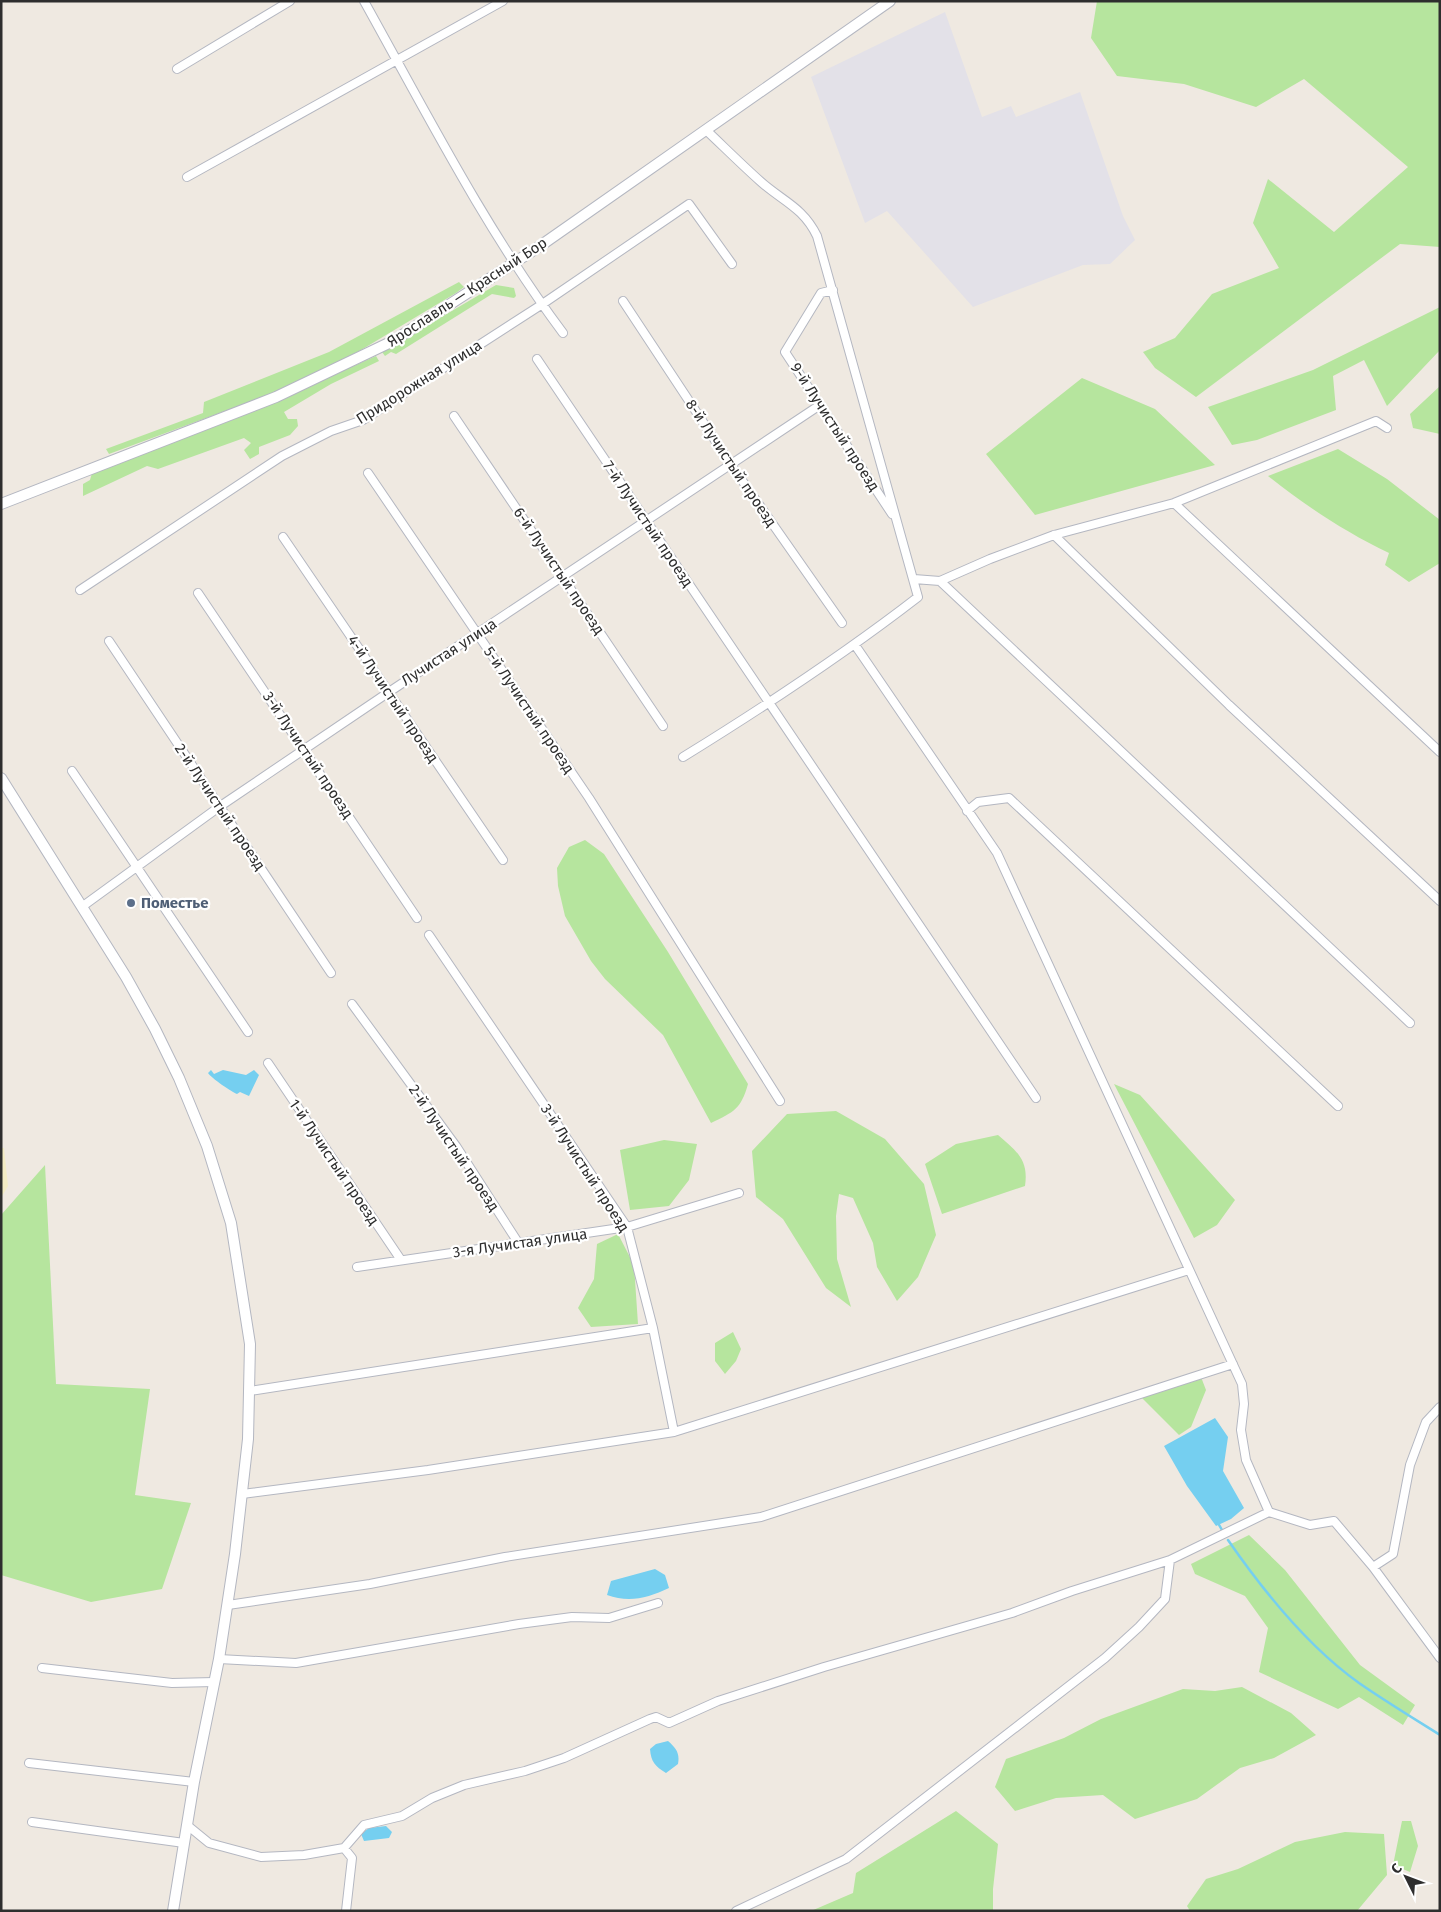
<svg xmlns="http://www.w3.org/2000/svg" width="1441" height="1912" font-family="'Fira Sans',sans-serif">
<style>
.industrial{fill:#e3e1e8}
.green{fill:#b6e59e}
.sand{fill:#f3ecc5}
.water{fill:#75cff0}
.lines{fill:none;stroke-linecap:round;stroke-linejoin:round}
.stream{stroke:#75cff0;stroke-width:2.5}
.street-casing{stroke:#b4b7c1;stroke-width:10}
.secondary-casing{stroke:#b4b7c1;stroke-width:12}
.street{stroke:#fff;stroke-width:8}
.secondary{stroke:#fff;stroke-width:10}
.service-dot{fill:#5c6f8a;stroke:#fff;stroke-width:2}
.labels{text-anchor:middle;stroke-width:4.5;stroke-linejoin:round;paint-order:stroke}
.street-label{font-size:15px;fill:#2e2e2e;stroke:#fff}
.service-label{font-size:15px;font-weight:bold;fill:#4e5e75;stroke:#fff;text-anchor:start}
</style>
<rect width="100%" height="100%" fill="#efe9e1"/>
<path class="industrial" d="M945 12 982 117 1011 106 1016 117 1080 92 1123 216 1135 240 1110 264 1083 265 973 307 887 211 865 223 811 77Z"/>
<path class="green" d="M1097 1H1440V247L1400 244 1196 397 1155 368 1143 352 1175 338 1212 294 1279 268 1253 223 1268 179 1334 232 1408 167 1304 79 1256 107 1184 84 1117 76 1091 38Z
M459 282 464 287 456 293 351 356 271 394 109 454 106 449 203 413 204 402 329 352Z
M496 285 514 288 516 296 514 298 492 294 396 354 391 352 385 356 382 352Z
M1440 307V350L1387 406 1364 360 1333 376 1336 410 1257 440 1232 445 1208 407 1313 370Z
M376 356 379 361 331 384 284 412 288 419H297L298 426 290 435 259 447V454L250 459 244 450 251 443 244 438 158 469 147 466 83 496V484L90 480 92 473 232 420Z
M1082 378 1155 409 1215 465 1035 515 986 454Z
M1440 386V434L1413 428 1410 414Z
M1338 449 1387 479 1440 520V563L1409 582 1385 565 1389 553C1345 532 1306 506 1268 476Z
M585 840 604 854 668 952 748 1084C741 1109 734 1112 711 1123L663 1035 605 979 591 961 565 916 558 886 557 868 569 847Z
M1114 1084 1140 1095 1235 1200 1217 1225 1194 1238Z
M836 1111 885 1139 924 1184 936 1235 918 1277 897 1301 877 1267 873 1243 853 1198 839 1194 836 1216 837 1259 851 1307 826 1288 783 1219 756 1197 752 1151 787 1114Z
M998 1135C1016 1151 1029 1159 1025 1186L942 1214 925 1164 956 1144Z
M664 1140 697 1144 689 1180 669 1206 630 1210 620 1150Z
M45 1165 56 1384 150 1389 135 1495 191 1503 162 1589 91 1602 1 1575V1215Z
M618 1234 634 1265 638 1324 591 1327 578 1308 594 1279 597 1244Z
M733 1332 741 1349 736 1361 725 1374 715 1361V1343Z
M1201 1377 1206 1390 1191 1427 1179 1435 1138 1394Z
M1249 1535 1285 1570 1360 1665 1415 1705 1403 1725 1359 1697 1338 1709 1259 1672 1268 1628 1245 1596 1195 1574 1191 1564Z
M1242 1687 1291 1713 1316 1735 1274 1758 1240 1768 1197 1799 1135 1819 1103 1795 1056 1798 1015 1811 995 1787 1006 1759 1064 1738 1101 1719 1183 1689 1215 1691Z
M956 1811 998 1844 993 1889V1911H811L853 1893 856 1873Z
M1402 1821H1411L1418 1846 1410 1872 1393 1865Z
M1345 1832 1384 1834 1387 1875 1357 1911H1190L1187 1906 1206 1879 1238 1869 1295 1842Z"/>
<path class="sand" d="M1 1148H4L8 1186 1 1198Z"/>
<path class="water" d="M211 1070 214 1074 223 1070 246 1075 254 1070 259 1075 249 1096 240 1092 237 1094C232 1092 211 1078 208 1073Z
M1215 1418 1228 1437 1223 1471 1244 1508 1231 1519 1216 1526 1187 1486 1164 1446Z
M655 1569 665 1575 669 1588C648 1598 629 1603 607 1595L611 1581Z
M668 1741C676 1748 680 1753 678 1764L666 1773C655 1766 651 1762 650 1749L656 1744Z
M386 1826 392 1832 389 1838 364 1841 361 1834 369 1828Z"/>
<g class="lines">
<path class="stream" d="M1218 1523 1222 1530
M1228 1540C1264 1592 1307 1646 1359 1683 1385 1701 1413 1718 1440 1735"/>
<defs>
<path id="street" d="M364 1C427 114 486 230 563 333
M177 69 290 1
M187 177 503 1
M833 290 821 293 785 352 892 514
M623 301 732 466 842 623
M537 359 1036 1098
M454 416 663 726
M368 473 589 798 780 1101
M1174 503 1440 752
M1054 535 1229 705 1440 901
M283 537 503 860
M914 579 940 581 990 559 1054 535 1174 503 1376 421 1387 428
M940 581 1410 1023
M80 590 282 456 331 431 363 420 541 305 689 204 732 264
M198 593 417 918
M109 641 331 973
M855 645 997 853 1242 1384 1244 1404 1241 1430 1246 1460 1269 1512
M683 757C764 707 843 655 918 597L817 236C803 207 782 201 760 181 741 164 724 147 706 130
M72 771 248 1032
M967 811 978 802 1009 798 1338 1106
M83 906 219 807 389 692 820 405
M429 935 627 1227 653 1328 674 1432
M352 1004 456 1146 519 1244
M268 1063 401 1260
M357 1267 627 1227 739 1193
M250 1391 653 1328
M242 1494 428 1470 674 1432 1189 1270
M1373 1567 1440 1658
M228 1605 370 1584 505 1557 761 1517 1233 1364
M219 1659 296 1663 519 1624 572 1617 609 1618 658 1603
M42 1668 172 1683 214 1682
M29 1763 194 1782
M32 1822 184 1843
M187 1825 209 1843 261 1857 304 1855 344 1848 364 1825 402 1816 432 1798 464 1785 525 1771 564 1758 650 1719 656 1717 669 1723 718 1701 824 1667 1012 1613 1072 1591 1170 1560
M344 1848 352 1858 346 1911
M736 1911 846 1859 1105 1658 1139 1627 1165 1599 1170 1560 1269 1512 1310 1525 1334 1521 1373 1567 1393 1554 1410 1465 1426 1422 1440 1407"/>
<path id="secondary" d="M1 504 276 397 393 341 540 246 890 1
M1 778 126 977 155 1029 179 1078 207 1146 231 1223 250 1344 248 1439 235 1554 219 1659 194 1782 173 1911"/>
</defs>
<use href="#street" class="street-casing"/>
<use href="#secondary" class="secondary-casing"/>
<use href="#street" class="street"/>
<use href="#secondary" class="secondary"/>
</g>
<circle class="service-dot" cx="131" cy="903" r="5"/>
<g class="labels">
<g class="street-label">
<text transform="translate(467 292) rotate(-33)" y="5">Ярославль — Красный Бор</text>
<text transform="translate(419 382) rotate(-32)" y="5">Придорожная улица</text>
<text transform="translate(835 427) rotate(57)" y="5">9-й Лучистый проезд</text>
<text transform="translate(731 463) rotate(56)" y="5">8-й Лучистый проезд</text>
<text transform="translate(648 524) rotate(56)" y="5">7-й Лучистый проезд</text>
<text transform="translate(559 571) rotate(56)" y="5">6-й Лучистый проезд</text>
<text transform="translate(449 652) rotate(-33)" y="5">Лучистая улица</text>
<text transform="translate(393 699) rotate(56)" y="5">4-й Лучистый проезд</text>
<text transform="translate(529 710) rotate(56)" y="5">5-й Лучистый проезд</text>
<text transform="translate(308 755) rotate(56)" y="5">3-й Лучистый проезд</text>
<text transform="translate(220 807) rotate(56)" y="5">2-й Лучистый проезд</text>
<text transform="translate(454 1148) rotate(56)" y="5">2-й Лучистый проезд</text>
<text transform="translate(334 1162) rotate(56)" y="5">1-й Лучистый проезд</text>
<text transform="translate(585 1168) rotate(57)" y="5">3-й Лучистый проезд</text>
<text transform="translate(520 1243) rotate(-8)" y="5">3-я Лучистая улица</text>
</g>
<g class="service-label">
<text x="141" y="908">Поместье</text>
</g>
</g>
<rect width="1441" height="1912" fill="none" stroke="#2e2e2e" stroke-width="5"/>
<g transform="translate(1406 1877) rotate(312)" stroke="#ffffff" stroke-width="4" paint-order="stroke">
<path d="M0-4L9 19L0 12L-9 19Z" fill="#2e2e2e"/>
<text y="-8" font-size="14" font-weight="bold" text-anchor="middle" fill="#2e2e2e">С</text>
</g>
</svg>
